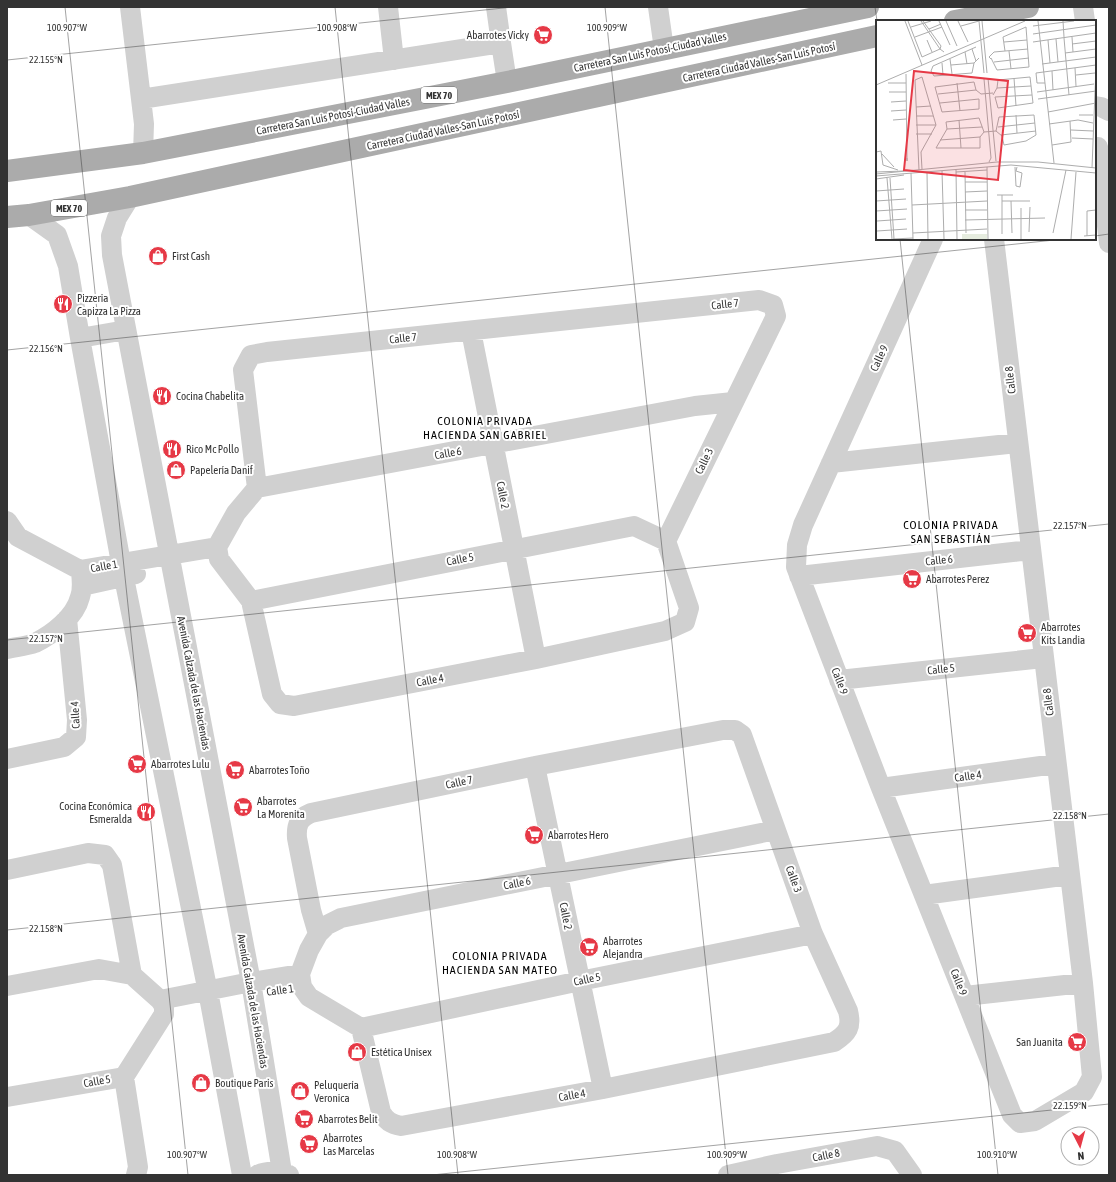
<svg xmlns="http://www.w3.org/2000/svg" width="1116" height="1182" font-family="'Asap Condensed',sans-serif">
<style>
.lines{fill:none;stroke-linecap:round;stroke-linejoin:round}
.minor{stroke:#d0d0d0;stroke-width:20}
.major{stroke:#ababab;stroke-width:22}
.ticks{fill:none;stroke:#333;stroke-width:1;stroke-opacity:0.45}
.labels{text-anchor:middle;stroke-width:4;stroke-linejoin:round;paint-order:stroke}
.shield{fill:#fff;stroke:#707070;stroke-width:1}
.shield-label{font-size:10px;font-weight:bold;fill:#333}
.poi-label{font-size:11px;fill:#333;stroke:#fff;text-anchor:start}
.street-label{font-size:11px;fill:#333;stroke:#fff}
.neighbourhood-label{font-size:12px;letter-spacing:1px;fill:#000;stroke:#fff}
.inset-road{fill:none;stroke:#adadad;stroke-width:1}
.view{fill:#e63946;fill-opacity:0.15;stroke:#e63946;stroke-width:2}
.inset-edge{fill:none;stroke:#333;stroke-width:2}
.ticks-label{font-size:10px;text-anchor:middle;fill:#333;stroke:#fff;stroke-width:4;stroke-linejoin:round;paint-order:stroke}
</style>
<rect width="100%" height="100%" fill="#fff"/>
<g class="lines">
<path class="minor" d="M130 7 144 124 143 153
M388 7 394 60
M496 7 501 43 507 82
M658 7 664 49
M1083 7 1085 21
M141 99 501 43
M1095 106 1101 107 1109 111
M1098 147 1109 243
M130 197 117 218 111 236 112 255 251 982 282 1172
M29 215 57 235 68 266 80 338 121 563 210 1002 242 1175
M933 239 803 525 797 545 796 567 881 788 1012 1115 1020 1123 1035 1121 1084 1092 1092 1077 1083 983 994 239
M759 300 773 305 776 316 666 541 689 608 685 622 665 631 536 659 294 706 280 704 272 694 251 601 219 559 217 547 236 513 257 488 243 370 251 355 267 352Z
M471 331 536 659
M80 338 126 330
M831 463 1018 443
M257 488 695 406 733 402
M7 521 18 537 80 570 217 547
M799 576 1030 550
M82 586 136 574
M251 601 634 526 666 541
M7 649C16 647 27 646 35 643 53 634 75 617 80 597 83 589 82 581 81 572
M839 680 1043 658
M7 759 64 747 76 737 77 720 67 619
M535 766 603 1089
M881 788 1055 764
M7 870 88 853 105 855 112 865 132 975
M924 895 1069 875
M318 934 311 910 297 838C296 825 299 818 311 813L535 766 723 730H735L742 735 813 934 848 1011C852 1027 848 1033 834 1042L603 1089 401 1126C391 1124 386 1121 381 1112L361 1028
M7 986 99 969 132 975 160 1000 164 1006V1014L124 1077 7 1097
M965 996 1083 983
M160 1000 251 982 300 974
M361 1028 309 997 302 987 300 974 309 950 318 934 327 925 341 918 776 830
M361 1028 580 981 813 934
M124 1077 138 1167 136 1175
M257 1175C268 1170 278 1171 289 1175
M728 1175 777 1164 877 1146 895 1151 912 1175"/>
<path class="major" d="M955 21 1028 7
M7 171 143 153 507 82 868 7
M7 217 29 215 130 197 877 36"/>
</g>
<path class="ticks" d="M65 7 188 1175M335 7 458 1175M605 7 728 1175M875 7 877 21M7 60 513 7M1095 236 1109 234M900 239 998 1175M7 350 1064 239M7 640 1109 524M7 930 1109 814M432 1175 1109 1104"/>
<defs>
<symbol id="supermarket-disc" viewBox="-11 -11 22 22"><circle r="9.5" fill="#e63946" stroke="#fff"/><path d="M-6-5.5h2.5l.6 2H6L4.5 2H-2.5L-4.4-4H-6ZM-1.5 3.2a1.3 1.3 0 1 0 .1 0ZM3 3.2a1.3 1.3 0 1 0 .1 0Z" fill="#fff"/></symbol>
<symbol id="shop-disc" viewBox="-11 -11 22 22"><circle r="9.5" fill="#e63946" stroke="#fff"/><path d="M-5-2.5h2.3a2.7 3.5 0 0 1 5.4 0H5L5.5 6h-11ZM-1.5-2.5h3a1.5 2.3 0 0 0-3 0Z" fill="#fff"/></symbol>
<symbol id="restaurant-disc" viewBox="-11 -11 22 22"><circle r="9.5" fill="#e63946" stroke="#fff"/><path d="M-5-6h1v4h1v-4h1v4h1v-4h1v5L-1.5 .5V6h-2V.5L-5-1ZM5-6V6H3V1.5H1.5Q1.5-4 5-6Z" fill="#fff"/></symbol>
</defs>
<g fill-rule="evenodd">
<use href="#supermarket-disc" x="532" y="24" width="22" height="22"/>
<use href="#shop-disc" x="147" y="245" width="22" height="22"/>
<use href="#restaurant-disc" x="52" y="293" width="22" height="22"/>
<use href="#restaurant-disc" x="151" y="385" width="22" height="22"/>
<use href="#restaurant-disc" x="161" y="438" width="22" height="22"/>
<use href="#shop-disc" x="165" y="459" width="22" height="22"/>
<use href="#supermarket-disc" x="901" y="568" width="22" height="22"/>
<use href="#supermarket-disc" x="1016" y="622" width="22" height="22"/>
<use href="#supermarket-disc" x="126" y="753" width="22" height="22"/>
<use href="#supermarket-disc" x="224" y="759" width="22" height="22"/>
<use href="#supermarket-disc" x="232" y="796" width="22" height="22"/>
<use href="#restaurant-disc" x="135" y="801" width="22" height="22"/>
<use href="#supermarket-disc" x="523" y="824" width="22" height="22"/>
<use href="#supermarket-disc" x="578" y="936" width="22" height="22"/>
<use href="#supermarket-disc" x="1066" y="1031" width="22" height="22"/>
<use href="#shop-disc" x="346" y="1041" width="22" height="22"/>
<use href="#shop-disc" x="190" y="1072" width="22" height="22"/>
<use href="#shop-disc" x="289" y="1080" width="22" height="22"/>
<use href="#supermarket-disc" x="293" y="1108" width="22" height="22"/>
<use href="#supermarket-disc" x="298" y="1133" width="22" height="22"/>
</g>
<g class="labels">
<g class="shield">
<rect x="421" y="87" width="36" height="16" rx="3"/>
<rect x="51" y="200" width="36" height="16" rx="3"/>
</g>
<g class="shield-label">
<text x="439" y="99">MEX 70</text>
<text x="69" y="212">MEX 70</text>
</g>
<g class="poi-label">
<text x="529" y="39" text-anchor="end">Abarrotes Vicky</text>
<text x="172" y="260">First Cash</text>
<text x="77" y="302">Pizzeria<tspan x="77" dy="13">Capizza La Pizza</tspan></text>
<text x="176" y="400">Cocina Chabelita</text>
<text x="186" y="453">Rico Mc Pollo</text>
<text x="190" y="474">Papelería Danif</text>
<text x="926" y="583">Abarrotes Perez</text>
<text x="1041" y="631">Abarrotes<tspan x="1041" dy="13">Kits Landia</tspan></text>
<text x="151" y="768">Abarrotes Lulu</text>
<text x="249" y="774">Abarrotes Toño</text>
<text x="257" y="805">Abarrotes<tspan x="257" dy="13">La Morenita</tspan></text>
<text x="132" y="810" text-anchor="end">Cocina Económica<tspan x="132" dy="13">Esmeralda</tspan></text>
<text x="548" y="839">Abarrotes Hero</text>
<text x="603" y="945">Abarrotes<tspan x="603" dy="13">Alejandra</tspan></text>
<text x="1063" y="1046" text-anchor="end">San Juanita</text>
<text x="371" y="1056">Estética Unisex</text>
<text x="215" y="1087">Boutique Paris</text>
<text x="314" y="1089">Peluquería<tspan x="314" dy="13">Veronica</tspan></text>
<text x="318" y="1123">Abarrotes Belit</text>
<text x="323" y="1142">Abarrotes<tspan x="323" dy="13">Las Marcelas</tspan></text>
</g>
<g class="street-label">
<text transform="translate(650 52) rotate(-12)" y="4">Carretera San Luis Potosí-Ciudad Valles</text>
<text transform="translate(759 62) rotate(-12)" y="4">Carretera Ciudad Valles-San Luis Potosí</text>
<text transform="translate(333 116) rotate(-11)" y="4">Carretera San Luis Potosí-Ciudad Valles</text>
<text transform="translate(443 130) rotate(-12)" y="4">Carretera Ciudad Valles-San Luis Potosí</text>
<text transform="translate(725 304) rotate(-6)" y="4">Calle 7</text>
<text transform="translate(403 338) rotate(-6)" y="4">Calle 7</text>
<text transform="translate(879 358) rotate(-65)" y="4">Calle 9</text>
<text transform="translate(1010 380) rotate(-97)" y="4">Calle 8</text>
<text transform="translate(448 453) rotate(-10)" y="4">Calle 6</text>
<text transform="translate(704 461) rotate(-64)" y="4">Calle 3</text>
<text transform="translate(503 495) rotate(79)" y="4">Calle 2</text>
<text transform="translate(460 559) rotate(-11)" y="4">Calle 5</text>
<text transform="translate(939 560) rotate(-6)" y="4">Calle 6</text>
<text transform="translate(104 566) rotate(-10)" y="4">Calle 1</text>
<text transform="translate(941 669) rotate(-6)" y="4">Calle 5</text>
<text transform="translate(430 680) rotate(-11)" y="4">Calle 4</text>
<text transform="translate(840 681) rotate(69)" y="4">Calle 9</text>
<text transform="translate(194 683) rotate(79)" y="4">Avenida Calzada de las Haciendas</text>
<text transform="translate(1048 702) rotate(-97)" y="4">Calle 8</text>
<text transform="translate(75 715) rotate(-93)" y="4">Calle 4</text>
<text transform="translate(968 776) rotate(-8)" y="4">Calle 4</text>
<text transform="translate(459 782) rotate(-12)" y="4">Calle 7</text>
<text transform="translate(794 879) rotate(70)" y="4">Calle 3</text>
<text transform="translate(517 883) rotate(-11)" y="4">Calle 6</text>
<text transform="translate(566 916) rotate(79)" y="4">Calle 2</text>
<text transform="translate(587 979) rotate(-12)" y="4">Calle 5</text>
<text transform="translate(959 982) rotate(68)" y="4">Calle 9</text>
<text transform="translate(280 990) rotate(-8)" y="4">Calle 1</text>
<text transform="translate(253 1001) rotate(80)" y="4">Avenida Calzada de las Haciendas</text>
<text transform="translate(97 1081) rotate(-10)" y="4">Calle 5</text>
<text transform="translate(572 1095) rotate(-10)" y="4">Calle 4</text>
<text transform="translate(826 1155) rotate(-11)" y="4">Calle 8</text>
</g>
<g class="neighbourhood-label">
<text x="485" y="425">COLONIA PRIVADA<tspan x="485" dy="14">HACIENDA SAN GABRIEL</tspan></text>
<text x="951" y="529">COLONIA PRIVADA<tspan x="951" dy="14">SAN SEBASTIÁN</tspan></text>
<text x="500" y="960">COLONIA PRIVADA<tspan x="500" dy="14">HACIENDA SAN MATEO</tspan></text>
</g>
</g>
<g transform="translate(876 20)">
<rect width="220" height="220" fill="#fff"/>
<path d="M86 214H111V219H86Z" fill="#e6ecdf"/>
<path class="inset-road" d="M29 1 46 45M32 1 46 37 64 29 68 32M45 1 64 29 65 26 47 1M63 1 74 25M70 1 81 26M82 1 92 22M103 1 108 53M106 1 111 53M162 1 178 143M187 1 188 17M85 6 103 1M157 6 198 1M35 7 55 1M53 9 65 4M157 14 220 5M39 17 66 7M196 17 197 32M188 18 193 75M180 19 182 42M51 20 56 32M172 20 174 43M128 22 151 20M157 22 220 13M196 24 220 21M96 29 100 41M133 31 135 49M89 32 91 44M189 33 220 29M115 38 121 50 153 47 150 7 127 17 129 31M74 39 76 54M115 39 113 37 118 32 152 29M118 42 153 38M66 43 67 55M98 43 96 53 58 56 55 51 57 46 100 27M166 44 220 37M75 45 98 43 103 38M199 48 200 66M176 51 177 70M30 54 31 141V138M200 55 219 53M112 58 120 141M138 58 140 86M108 59 115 138 113 142M12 63H30M81 63 84 91M169 63H161L160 53 220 45M0 65 149 1M100 70 98 62 59 67 66 92 103 89V79M100 70 105 74 117 73M13 72H30M161 72 218 64M62 74 100 70M117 75 121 68 155 66M119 77 122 88 157 83 154 57 122 60 121 68M119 77 156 75M162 79 220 71M15 82 30 81M64 83 103 79M40 87 55 86M15 91 30 90M172 92 220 83M140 95 141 113M203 95H217M40 96H57M103 98 108 112 104 117V128H60L71 109 70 102ZM17 100 30 99M83 100 85 128M173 104 202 100 217 103M40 105H60M122 107 159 103M71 109 106 107M195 110 217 111M108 112 120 111 126 116 128 125 150 121 160 115 158 95 123 97 120 111M40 114H56M125 115 160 111M196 118 217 119M64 120 104 117M176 125 195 122 194 101M0 132 5 131 7 145 22 150M6 134 18 147M111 147 112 219M139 147 140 166 144 167 146 153 140 151 141 147M216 148 220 47M43 150 39 60 46 57 60 105 45 132 46 149M80 150 81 219M66 151 68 219M0 152 28 151M51 152 52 219M80 152 111 150M89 152 90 213M35 153 37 219M0 154 121 142H162L220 148M0 156 135 145 220 153M11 158 16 219M14 158 18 219M0 159 28 155M89 162H111M0 171 28 169M89 172 111 171M121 175H137M126 175V214M0 181 30 179M126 181H154M135 181 136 213M36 185 111 181M145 188V219M89 190H111M0 191 31 189M89 200 169 198M1 201 30 199M1 211 31 209M153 212 154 187M37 213 111 209M177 213 190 150M208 216 220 215M211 216V191L220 190M17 219 37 218M195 219 200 152"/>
<path class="view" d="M38 51 132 61 122 160 28 150Z"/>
<rect width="220" height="220" class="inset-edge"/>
</g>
<g class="ticks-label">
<text x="67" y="31">100.907°W</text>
<text x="337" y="31">100.908°W</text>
<text x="607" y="31">100.909°W</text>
<text x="46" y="63">22.155°N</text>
<text x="46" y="352">22.156°N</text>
<text x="1070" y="529">22.157°N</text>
<text x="46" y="642">22.157°N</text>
<text x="1070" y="819">22.158°N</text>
<text x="46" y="932">22.158°N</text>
<text x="1070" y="1109">22.159°N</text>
<text x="187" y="1158">100.907°W</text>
<text x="457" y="1158">100.908°W</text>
<text x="727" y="1158">100.909°W</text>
<text x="997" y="1158">100.910°W</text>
</g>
<rect width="1116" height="1182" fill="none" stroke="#333333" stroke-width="16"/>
<g transform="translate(1080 1146) rotate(174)"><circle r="19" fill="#ffffff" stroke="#adadad"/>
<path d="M0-3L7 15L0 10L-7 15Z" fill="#e63946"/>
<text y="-6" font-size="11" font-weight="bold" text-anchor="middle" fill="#333333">N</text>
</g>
</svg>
